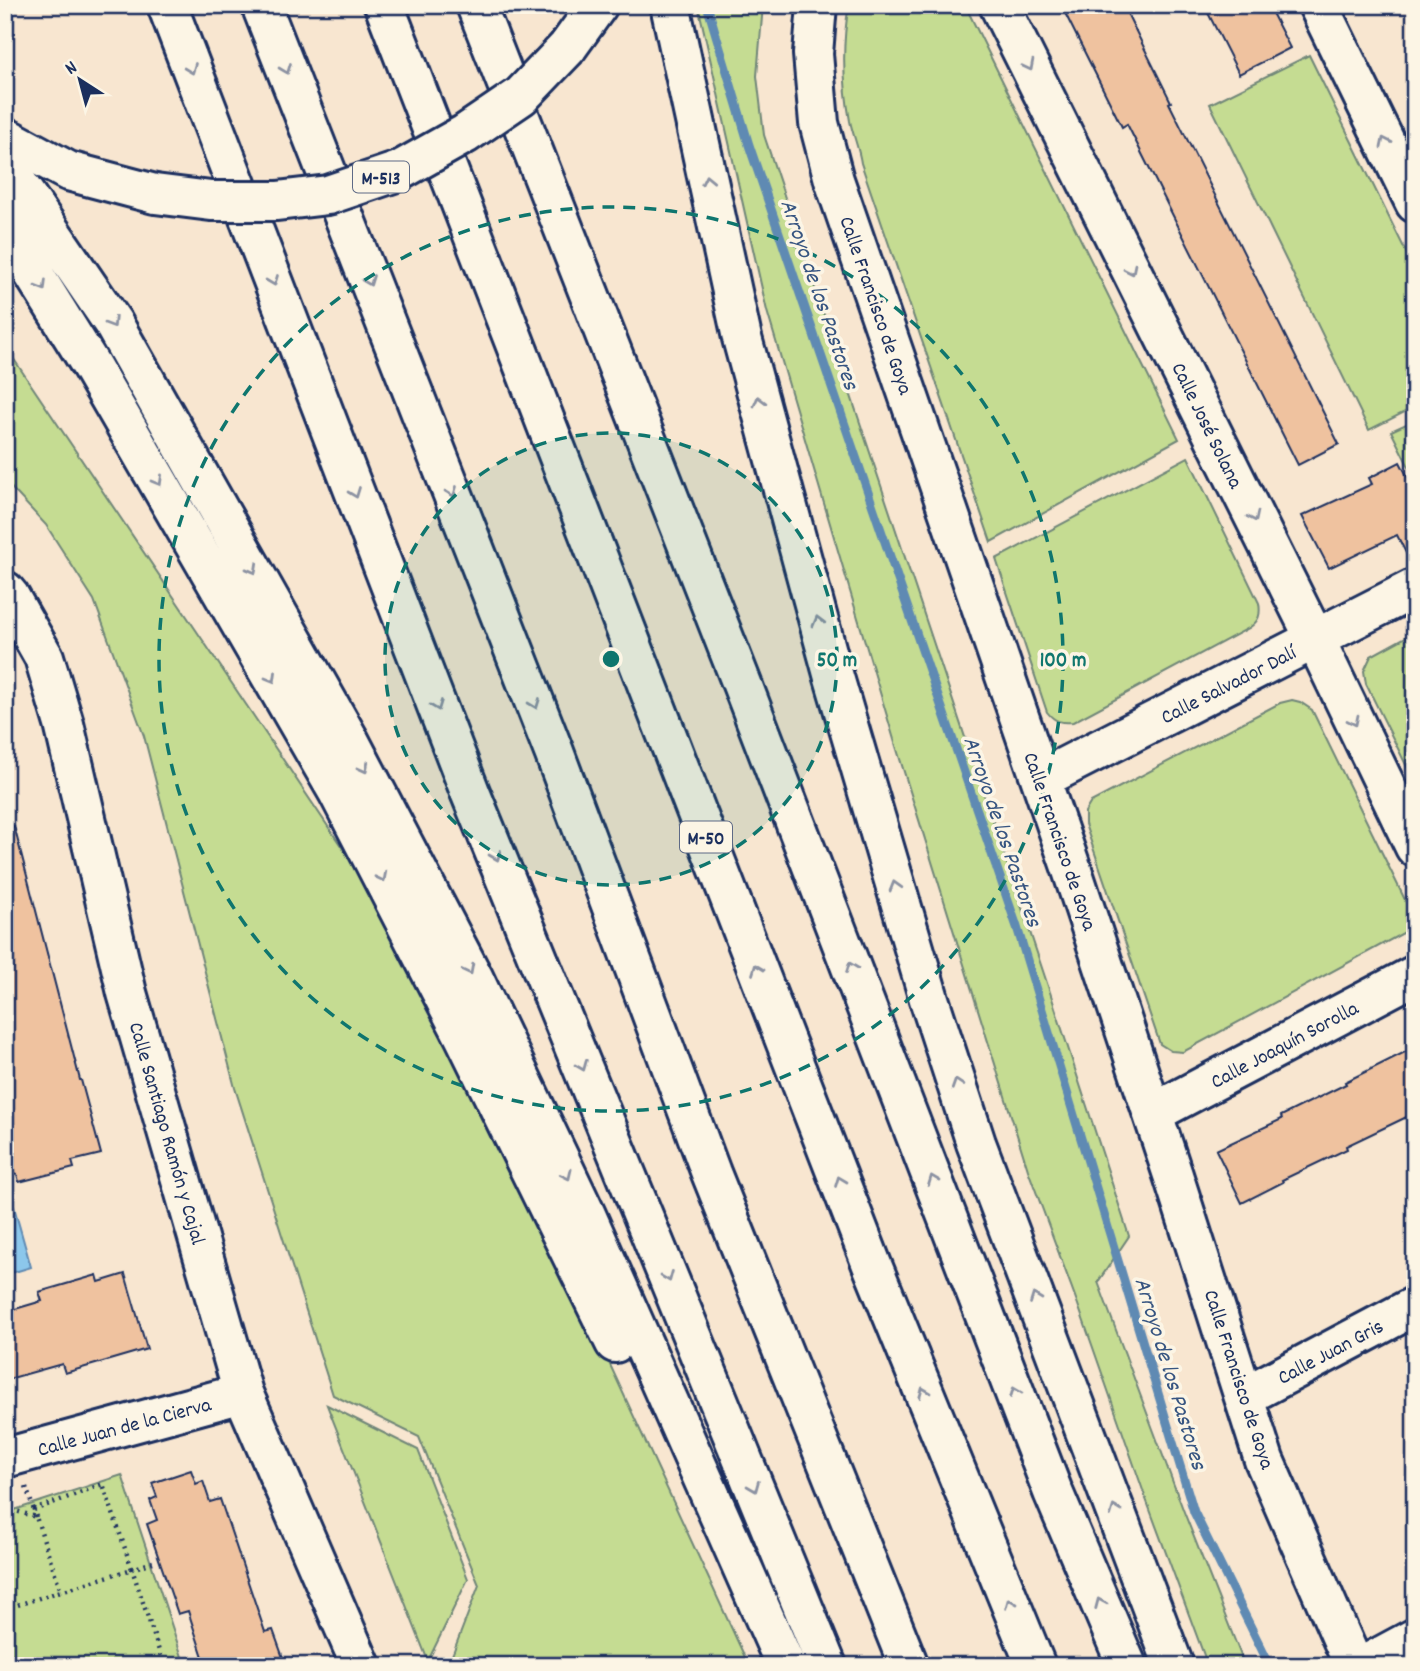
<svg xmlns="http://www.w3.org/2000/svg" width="1420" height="1671" font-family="Dekko,sans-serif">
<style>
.green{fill:#c5dc92;stroke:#708678;stroke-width:2}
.water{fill:#8cc7eb;stroke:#5f8ab3;stroke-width:2}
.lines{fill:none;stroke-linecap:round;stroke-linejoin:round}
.stream{stroke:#5f8ab3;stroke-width:9}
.building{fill:#efc29f;stroke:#1b2f5e;stroke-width:2}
.minor-casing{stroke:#1b2f5e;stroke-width:44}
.major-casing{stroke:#1b2f5e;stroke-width:44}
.highway-casing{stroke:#1b2f5e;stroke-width:44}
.path{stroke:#1b2f5e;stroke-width:4.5;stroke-dasharray:2 5;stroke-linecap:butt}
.minor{stroke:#fcf5e5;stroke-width:38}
.major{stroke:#fcf5e5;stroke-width:38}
.highway{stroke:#fcf5e5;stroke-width:38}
.major-bridge-casing{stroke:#1b2f5e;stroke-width:44;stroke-linecap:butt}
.major-bridge{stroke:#fcf5e5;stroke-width:38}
.oneway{stroke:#8c92a2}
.ring{fill:none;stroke:#0f766e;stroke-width:3.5;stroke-dasharray:12 9}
.labels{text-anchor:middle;stroke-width:7;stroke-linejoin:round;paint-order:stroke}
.shield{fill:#fcf5e5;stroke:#5e6a86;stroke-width:2}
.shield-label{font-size:19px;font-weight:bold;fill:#1b2f5e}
.street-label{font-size:21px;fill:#1b2f5e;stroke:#fcf5e5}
.water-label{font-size:23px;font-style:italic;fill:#375581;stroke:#fcf5e5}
.centre{fill:#0f766e;stroke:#fcf5e5;stroke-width:3.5}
.ring-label{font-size:21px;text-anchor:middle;font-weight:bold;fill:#0f766e;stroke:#fcf5e5;stroke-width:7;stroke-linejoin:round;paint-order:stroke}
</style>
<rect width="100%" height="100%" fill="#f8e6d0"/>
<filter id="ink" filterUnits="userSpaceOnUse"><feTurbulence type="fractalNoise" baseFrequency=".0143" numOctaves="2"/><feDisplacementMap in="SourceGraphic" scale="14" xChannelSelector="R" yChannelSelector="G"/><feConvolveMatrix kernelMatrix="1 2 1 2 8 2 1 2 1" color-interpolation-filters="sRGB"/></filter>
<g filter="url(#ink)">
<path class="green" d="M698 5H763L757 76 764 135 1049 989 1129 1236 1098 1282 1184 1512 1245 1666H1208L1146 1499 1077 1302 1028 1170 895 743 767 311Z
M849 5H965L1179 439 991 542 861 163C859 149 853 135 850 121 843 83 842 43 849 5Z
M1309 55 1415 270V407L1369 430 1210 104Z
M5 346 405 941 534 1200 749 1666H448L479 1585 419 1437 333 1395 235 1088 144 736 94 600 46 525 5 481Z
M1415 420V479L1391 431Z
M1188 457 1259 603C1261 615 1259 621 1249 628L1073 722C1061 723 1055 722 1047 712L996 559Z
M1415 632V783L1366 684 1364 671 1371 656Z
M1292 700 1300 702 1312 710 1410 910 1408 924 1405 932 1183 1052 1171 1051 1160 1044 1085 824V812L1091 802 1280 703Z
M327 1405 418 1450 468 1579 428 1661Z
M122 1475 185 1666H5V1513Z"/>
<path class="water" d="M14 1207 31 1267 5 1275V1209Z"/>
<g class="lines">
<path class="stream" d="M707 5 749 145 1017 927 1194 1512 1270 1666"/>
</g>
<path class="building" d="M1061 5H1123L1171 102 1169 103 1339 444 1298 465 1127 124 1122 127Z
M1204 5H1268L1290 48 1239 74Z
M1400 462 1415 491V566L1413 567 1397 535 1329 568 1302 516 1372 484 1369 478Z
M14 826 80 1080H81L101 1154 72 1161 74 1168 19 1182 17 1174 5 1178V827Z
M1415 1047V1113L1346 1146 1347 1149 1282 1180 1283 1182 1242 1203 1216 1150 1282 1119 1281 1116 1346 1084 1345 1082Z
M125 1274 147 1349 65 1373 62 1364 5 1380V1312L42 1301 39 1292 97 1275 99 1282Z
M191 1470 196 1484 203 1481 210 1502 220 1499 265 1632 273 1630 286 1666H206L188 1611 178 1614 147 1524 157 1520 150 1500 157 1497 152 1483Z"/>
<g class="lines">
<defs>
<path id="minor" d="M817 5 813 54 819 123 834 180 1072 870 1173 1175 1264 1460 1354 1666
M999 5 1315 639 1415 847
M1318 5 1415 203
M5 591 10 597 44 657 64 724 127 993 243 1393 361 1666
M1041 779 1415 588
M1153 1113 1415 975
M1245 1396 1415 1306
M5 1458 243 1393
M1363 1666 1415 1638"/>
<path id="major" d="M567 48 598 5
M5 137 68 171 155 194"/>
<path id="highway" d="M167 5 470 792 827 1666
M261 5 554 752 711 1173 909 1666
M384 5 872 1265 1036 1666
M476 5 742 684 1053 1492 1127 1666
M670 5 742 338 833 674 929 999 976 1143 1174 1666
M5 165 113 323 348 738 473 977 586 1215 786 1666
M5 228 90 364 338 792 464 1036 615 1343"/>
</defs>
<use href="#minor" class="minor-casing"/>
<use href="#major" class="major-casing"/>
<use href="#highway" class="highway-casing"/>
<path class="path" d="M26 1487 34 1510
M5 1511 9 1509 36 1517 61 1591 5 1609
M36 1517 34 1510 103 1484 132 1569 61 1591
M153 1562 132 1569 164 1666"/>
<use href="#minor" class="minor"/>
<use href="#major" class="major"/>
<use href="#highway" class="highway"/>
<defs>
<path id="major-bridge" d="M155 194 211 201H277L328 195 399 171 465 134 521 96 567 48"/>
</defs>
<use href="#major-bridge" class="major-bridge-casing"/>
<use href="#major-bridge" class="major-bridge"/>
</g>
<defs><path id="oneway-chevron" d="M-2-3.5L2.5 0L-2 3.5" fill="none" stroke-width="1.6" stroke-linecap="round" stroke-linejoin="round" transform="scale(1.75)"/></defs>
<g class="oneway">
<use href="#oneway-chevron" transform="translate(1029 66) rotate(63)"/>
<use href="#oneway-chevron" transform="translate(191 69) rotate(69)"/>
<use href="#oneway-chevron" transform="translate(286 69) rotate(69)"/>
<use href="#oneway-chevron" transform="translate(1385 142) rotate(-116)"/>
<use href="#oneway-chevron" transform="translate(707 180) rotate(-102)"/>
<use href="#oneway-chevron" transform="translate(1131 270) rotate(64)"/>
<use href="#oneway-chevron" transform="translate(273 281) rotate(69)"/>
<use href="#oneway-chevron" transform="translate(369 281) rotate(69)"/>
<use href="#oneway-chevron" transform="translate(42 286) rotate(59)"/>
<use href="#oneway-chevron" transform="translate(112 323) rotate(58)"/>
<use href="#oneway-chevron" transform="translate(759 401) rotate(-105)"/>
<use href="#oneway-chevron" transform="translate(158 481) rotate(60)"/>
<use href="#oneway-chevron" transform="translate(452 492) rotate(69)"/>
<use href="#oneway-chevron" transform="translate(355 493) rotate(69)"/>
<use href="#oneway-chevron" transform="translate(1254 517) rotate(64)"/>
<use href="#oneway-chevron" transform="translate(253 569) rotate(61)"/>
<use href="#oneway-chevron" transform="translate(818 621) rotate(-105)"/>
<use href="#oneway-chevron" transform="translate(272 678) rotate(60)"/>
<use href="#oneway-chevron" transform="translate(535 704) rotate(69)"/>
<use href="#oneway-chevron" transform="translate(437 706) rotate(69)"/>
<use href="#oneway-chevron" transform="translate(1354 721) rotate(64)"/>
<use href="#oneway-chevron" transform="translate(364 768) rotate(62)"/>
<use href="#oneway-chevron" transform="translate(496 856) rotate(68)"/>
<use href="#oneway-chevron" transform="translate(382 877) rotate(63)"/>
<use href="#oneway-chevron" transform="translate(895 886) rotate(-106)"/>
<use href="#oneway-chevron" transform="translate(851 967) rotate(-111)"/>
<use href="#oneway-chevron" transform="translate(757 969) rotate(-111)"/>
<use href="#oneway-chevron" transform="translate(469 970) rotate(63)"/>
<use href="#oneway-chevron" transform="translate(582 1066) rotate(68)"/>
<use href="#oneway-chevron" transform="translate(957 1084) rotate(-108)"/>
<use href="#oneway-chevron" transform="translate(567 1175) rotate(65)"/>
<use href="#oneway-chevron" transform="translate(933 1180) rotate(-111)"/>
<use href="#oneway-chevron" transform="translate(840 1181) rotate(-111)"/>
<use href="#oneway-chevron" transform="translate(668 1277) rotate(68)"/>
<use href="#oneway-chevron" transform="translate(1035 1298) rotate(-111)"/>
<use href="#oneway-chevron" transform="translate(924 1392) rotate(-112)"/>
<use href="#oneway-chevron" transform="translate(1015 1392) rotate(-111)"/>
<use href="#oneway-chevron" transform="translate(754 1487) rotate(68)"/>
<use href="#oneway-chevron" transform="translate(1115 1510) rotate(-111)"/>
<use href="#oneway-chevron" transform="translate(1010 1603) rotate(-112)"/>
<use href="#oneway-chevron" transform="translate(1100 1603) rotate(-113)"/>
</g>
</g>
<circle cx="611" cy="659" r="226" fill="#0f766e" fill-opacity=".12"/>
<g class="ring">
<circle cx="611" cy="659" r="226"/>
<circle cx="611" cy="659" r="452"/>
</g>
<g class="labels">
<g class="shield">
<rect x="353" y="161.5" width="56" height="31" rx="5"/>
<rect x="680" y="821.5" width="52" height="31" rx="5"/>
</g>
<g class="shield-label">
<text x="381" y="184">M-513</text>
<text x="706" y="844">M-50</text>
</g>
<g class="street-label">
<text transform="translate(877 305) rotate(71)" y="7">Calle Francisco de Goya</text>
<text transform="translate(1208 425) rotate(64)" y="7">Calle José Solana</text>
<text transform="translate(1228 684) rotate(-27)" y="7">Calle Salvador Dalí</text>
<text transform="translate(1061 841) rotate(71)" y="7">Calle Francisco de Goya</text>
<text transform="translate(1284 1044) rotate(-28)" y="7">Calle Joaquín Sorolla</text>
<text transform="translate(168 1133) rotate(74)" y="7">Calle Santiago Ramón y Cajal</text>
<text transform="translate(1330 1351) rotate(-28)" y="7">Calle Juan Gris</text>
<text transform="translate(1240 1379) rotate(72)" y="7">Calle Francisco de Goya</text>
<text transform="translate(124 1426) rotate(-15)" y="7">Calle Juan de la Cierva</text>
</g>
<g class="water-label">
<text transform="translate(821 294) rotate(71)" y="8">Arroyo de los Pastores</text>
<text transform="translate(1004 831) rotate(71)" y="8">Arroyo de los Pastores</text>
<text transform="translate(1172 1373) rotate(73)" y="8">Arroyo de los Pastores</text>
</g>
</g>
<circle cx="611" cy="659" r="10" class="centre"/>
<g class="ring-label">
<text x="837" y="666">50 m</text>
<text x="1063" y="666">100 m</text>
</g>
<rect width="1420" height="1671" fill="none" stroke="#fcf5e5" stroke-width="28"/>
<rect x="14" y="14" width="1392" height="1643" fill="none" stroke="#1b2f5e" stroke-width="2.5" filter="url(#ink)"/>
<g transform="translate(80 80) rotate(324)" stroke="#fcf5e5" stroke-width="5" paint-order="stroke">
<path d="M0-5L12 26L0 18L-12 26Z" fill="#1b2f5e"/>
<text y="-10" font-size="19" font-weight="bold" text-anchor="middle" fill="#1b2f5e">N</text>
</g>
</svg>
